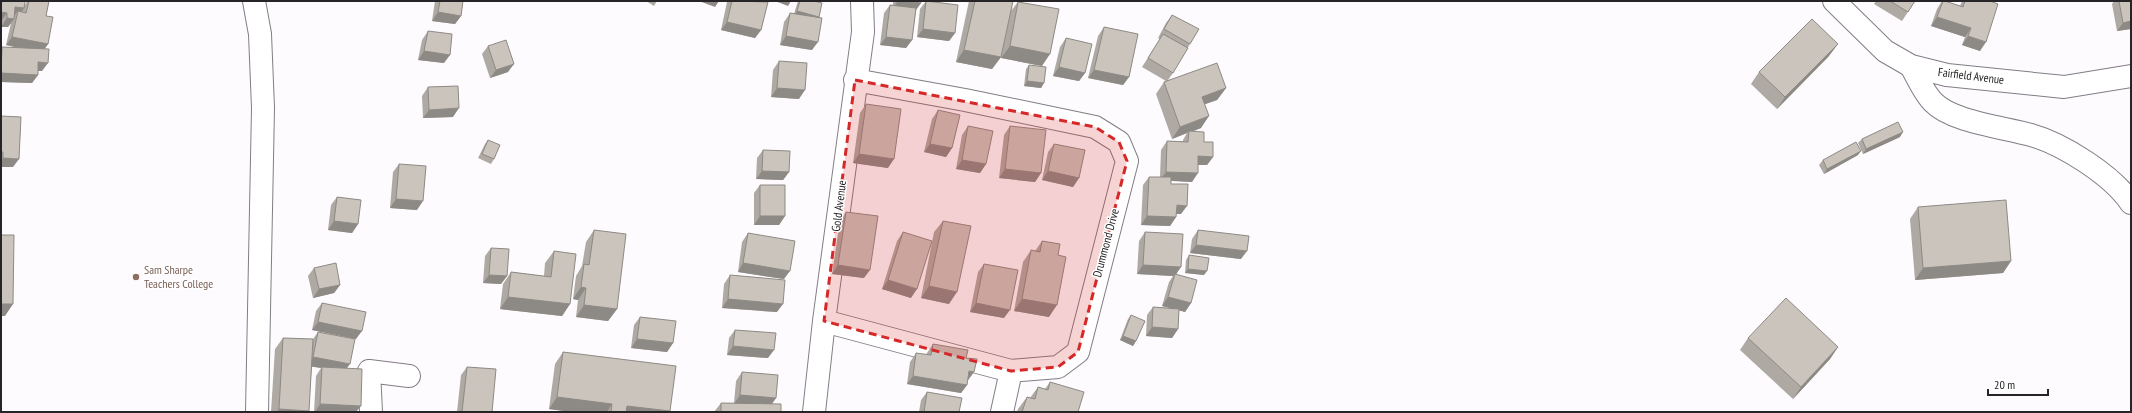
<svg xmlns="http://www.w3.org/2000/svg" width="2132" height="413" font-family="'PT Sans Narrow',sans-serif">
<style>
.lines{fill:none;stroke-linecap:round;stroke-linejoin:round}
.minor-casing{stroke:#827d85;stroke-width:24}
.minor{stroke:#fff;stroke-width:22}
.wall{fill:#aea9a2}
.shaded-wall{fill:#8d8984}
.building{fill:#cac4bc;stroke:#8d8984}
.marked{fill:#d62828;fill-opacity:0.2;stroke:#d62828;stroke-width:3;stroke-dasharray:8 5;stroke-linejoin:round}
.education-dot{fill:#8d6e63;stroke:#fff;stroke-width:1.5}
.labels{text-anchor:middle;stroke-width:3;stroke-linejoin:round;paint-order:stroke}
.street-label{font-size:12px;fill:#262427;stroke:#fff}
.education-label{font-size:12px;fill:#785e54;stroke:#fff;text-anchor:start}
</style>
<rect width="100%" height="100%" fill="#fdfbfe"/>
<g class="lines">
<defs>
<path id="minor" d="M254 1 260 34 263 108 257 412
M1834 1 1885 51 1911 66 1947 75 2064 87 2131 76
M1911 66C1917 77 1924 93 1933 102 1952 122 2003 127 2031 135 2063 144 2112 175 2131 203
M824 321 1011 371 1058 367 1078 352 1127 161 1119 142 1095 127 965 100 855 80
M371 412 369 371 409 376
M814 412 824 321 863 32 862 1
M1002 412 1011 371"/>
</defs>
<use href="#minor" class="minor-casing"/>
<use href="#minor" class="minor"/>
</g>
<path class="wall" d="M1 1 25 5 27 1H49L46 16 48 44 44 49 42 71H38V75L32 83 1 82V48L2 47 19 48 6 45 11 23 8 27H1Z
M435 1H463L461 16 455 24 432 21Z
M646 1H657L654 6Z
M728 1H768L761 30 755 38 721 30 727 2Z
M798 1H814L818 18 812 50 780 45 784 22 790 13 794 14Z
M893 1H921V3L916 10 912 40 906 48 880 45 884 13 890 5H893Z
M926 1 955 33 949 41 917 37 920 9Z
M969 1H1013L1010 12 1018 2 1042 66 1001 58 1005 36 1001 57 992 69 956 62Z
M1876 1H1915L1902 21 1874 4Z
M1942 1 1960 6 1962 1H1990L1980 51 1962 45 1965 37 1931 26 1937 9Z
M2114 1H2131V29L2117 31 2112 4Z
M1172 15 1190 44 1173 73 1168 80 1226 88 1217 100 1205 104 1201 128 1192 131 1204 142 1213 157 1207 165H1198L1192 182 1171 181V184L1181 214H1176V217L1170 226 1141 225 1143 185 1149 177H1160L1161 150 1167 141H1183V140L1187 133 1172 139 1156 94 1164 82 1166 81 1142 67 1160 39 1158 38 1166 23Z
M1104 27 1129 77 1123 85 1088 78 1098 36Z
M428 31 444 63 418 60 422 40Z
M1066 38 1085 73 1079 81 1053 76 1060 47Z
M488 46 508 72 490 78 482 54Z
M1829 56 1777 109 1751 84 1759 72Z
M779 61 799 99 771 97 773 70Z
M1029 65 1044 83 1041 88 1024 86 1026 69Z
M428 87 453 117 423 118 422 96Z
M866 104 888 168 853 163 860 113Z
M938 110 952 148 946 157 924 152 932 119Z
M1 116 13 167H1Z
M968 126 986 164 980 173 956 169 962 135Z
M1010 126 1041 173 1035 182 999 178 1004 135Z
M1900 137 1863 154 1858 143 1862 139Z
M488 140 494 159 491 164 478 158 485 144Z
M1054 144 1079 178 1073 187 1042 180 1048 152Z
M763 150 789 172 783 180 756 179 757 158Z
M1858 155 1824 174 1819 165 1823 160Z
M399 164 417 210 390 208 393 172Z
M760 185 785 216 779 225H754V193Z
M337 197 358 224 352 233 328 230 331 205Z
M1918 207 2011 261 2003 273 1915 280 1910 219Z
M846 212 864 278 832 274 840 220Z
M943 221 949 304 921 298 934 232Z
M594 230 617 309 608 321 576 317 578 300 573 299 576 276 582 266 586 242Z
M1198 230 1241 259 1190 253 1192 239Z
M903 232 911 298 882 289 897 241Z
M1145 232 1176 274 1191 303 1185 312 1179 310 1178 329 1172 338 1146 336 1147 315 1153 307 1172 308 1162 306 1169 282 1173 276 1137 274 1139 241Z
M748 233 784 279 738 272 742 242Z
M1042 241 1049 317 1014 311 1023 262 1031 250 1035 251Z
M491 248 507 276 501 284 483 283 485 256Z
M554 251 570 304 562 316 500 309 503 284 511 272 544 276 545 263Z
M1189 255 1204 275 1185 273 1186 260Z
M984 264 1004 318 970 312 978 272Z
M314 268 340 285 334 293 313 298 308 276Z
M730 275 777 312 722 308 724 284Z
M322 303 356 339 312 330 316 311Z
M1131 315 1136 341 1133 346 1120 340 1128 319Z
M640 317 673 343 667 352 631 348 634 325Z
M735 330 768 358 727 355 729 338Z
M318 332 347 368 356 412H314L316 376 321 368 312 366 308 412H271L275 349 283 338 313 339Z
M1748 338 1838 347 1830 359 1793 399 1740 350Z
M933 344 966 358 974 372 968 380H967V385L961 393 907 384 910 362 916 353 926 355 927 353Z
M563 352 669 412H571L549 409 555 364Z
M467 367 492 412H457L461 375Z
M742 372 776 398 772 404 781 412H714L721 403H734L736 381Z
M1050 382 1078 412H1017L1018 409 1027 397 1030 398 1038 387 1045 389Z
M927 392 959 412H919L921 400Z"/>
<path class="shaded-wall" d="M699 1H719L715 7Z
M775 1H791L788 6Z
M898 1H906L921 3 915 11 892 9Z
M15 7 24 8 18 17V11L14 16Z
M797 11 819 17 816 21 794 16Z
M1 12 7 13 1 21Z
M438 12 461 16 455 24 432 21Z
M1937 17 1971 28 1965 37 1931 26Z
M7 18 14 19 8 27H1Z
M2131 21V29L2117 31 2123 23Z
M727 22 761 30 755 38 721 30Z
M923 29 955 33 949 41 917 37Z
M786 36 818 42 812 50 780 45Z
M1968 36 1986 42 1980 51 1962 45Z
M12 37 48 44 42 53 6 45Z
M886 37 912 40 906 48 880 45Z
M1838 44 1829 56 1777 109 1785 97Z
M1010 46 1050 54 1042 66 1001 58Z
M964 50 1001 57 992 69 956 62Z
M424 51 450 55 444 63 418 60Z
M38 62 48 63 42 71H32Z
M514 64 508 72 490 78 496 70Z
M1059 67 1085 73 1079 81 1053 76Z
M1094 70 1129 77 1123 85 1088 78Z
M1 73 38 75 32 83 1 82Z
M1027 81 1044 83 1041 88 1024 86Z
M777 88 805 90 799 99 771 97Z
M1226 88 1217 100 1194 108 1202 97Z
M459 108 453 117 423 118 429 110Z
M1209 116 1201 128 1189 133V131L1187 133 1172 139 1180 127Z
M1903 132 1900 137 1863 154 1866 149Z
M930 144 952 148 946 157 924 152Z
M1861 151 1858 155 1824 174 1827 169Z
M859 154 894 159 888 168 853 163Z
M1198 156 1213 157 1207 165H1192Z
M3 158 19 159 13 167H1V161Z
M962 160 986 164 980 173 956 169Z
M1005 169 1041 173 1035 182 999 178Z
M762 171 789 172 783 180 756 179Z
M1048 171 1079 178 1073 187 1042 180Z
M1166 172 1198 173 1192 182 1160 180Z
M396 199 423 201 417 210 390 208Z
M1177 205 1187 206 1181 214H1171Z
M760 216H785L779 225H754Z
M1147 216 1176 217 1170 226 1141 225Z
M334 221 358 224 352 233 328 230Z
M1196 245 1247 251 1241 259 1190 253Z
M2011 261 2003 273 1915 280 1923 268Z
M743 263 790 271 784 279 738 272Z
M838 265 870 270 864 278 832 274Z
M1143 265 1181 267 1175 276V274L1173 276 1137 274Z
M1188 269 1207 271 1204 275 1185 273Z
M489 275 507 276 501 284 483 283Z
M888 280 917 289 911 298 882 289Z
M340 285 334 293 313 298 319 289Z
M929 286 957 292 949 304 921 298Z
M581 287 586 288 578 300 573 299Z
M508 297 570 304 562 316 500 309Z
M1168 297 1191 303 1185 312 1162 306Z
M728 299 783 304 777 312 722 308Z
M1022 299 1057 305 1049 317 1014 311Z
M976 303 1010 310 1004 318 970 312Z
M1 304H13L5 316H1Z
M584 305 617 309 608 321 576 317Z
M318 322 362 331 356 339 312 330Z
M1152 327 1178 329 1172 338 1146 336Z
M1123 336 1136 341 1133 346 1120 340Z
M637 339 673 343 667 352 631 348Z
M733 346 774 350 768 358 727 355Z
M1838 347 1830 359 1793 399 1801 387Z
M313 357 350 364 344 372 322 367 321 368 307 366Z
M969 371 974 372 968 380 963 379Z
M913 376 967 385 961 393 907 384Z
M740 395 776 398 770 406 734 404Z
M557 397 612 404 607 412H571L549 409Z
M320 404 361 406 356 412H315Z
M627 406 670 411 669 412H623Z
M279 409 309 411 308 412H277Z"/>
<path class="building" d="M1 1H25L24 8 15 7 14 19 7 18V13L1 12Z
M29 1H49L46 16 53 17 48 44 12 37 18 11 26 13Z
M440 1H463L461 16 438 12Z
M732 1 768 2 761 30 727 22Z
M800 1H814L822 3 819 17 797 11Z
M906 1H921V3Z
M926 1 958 5 955 33 923 29Z
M975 1H1013L1001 57 964 50Z
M1890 1H1915L1908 12Z
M1943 1H1945L1963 7 1965 1H1990L1998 4 1986 42 1968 36 1971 28 1937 17Z
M2119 1H2131V21L2123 23Z
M1018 2 1059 9 1050 54 1010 46Z
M890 5 916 8 912 40 886 37Z
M790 13 822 18 818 42 786 36Z
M1172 15 1199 29 1190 44 1164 29Z
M1812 19 1838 44 1785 97 1759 72Z
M1104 27 1138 34 1129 77 1094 70Z
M428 31 452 34 450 55 424 51Z
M1163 34 1188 48 1173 73 1148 58Z
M1066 38 1092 44 1085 73 1059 67Z
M506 40 514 64 496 70 488 46Z
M2 47 49 49 48 63 38 62V75L1 73Z
M779 61 807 63 805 90 777 88Z
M1217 63 1226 88 1202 97 1209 116 1180 127 1164 82Z
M1029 65 1046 67 1044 83 1027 81Z
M458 86 459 108 429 110 428 87Z
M866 104 901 109 894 159 859 154Z
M938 110 960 115 952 148 930 144Z
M1 116 21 117 19 159 3 158V152H1Z
M1898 122 1903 132 1866 149 1862 139Z
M968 126 993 131 986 164 962 160Z
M1010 126 1046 130 1041 173 1005 169Z
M1189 131 1204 132V142H1213V157L1198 156V173L1166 172 1167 141 1188 142Z
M488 140 500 145 494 159 482 154Z
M1856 142 1861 151 1827 169 1823 160Z
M1054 144 1085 150 1079 178 1048 171Z
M763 150 790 151 789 172 762 171Z
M399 164 426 166 423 201 396 199Z
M1149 177H1171V184H1188L1187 206 1177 205 1176 217 1147 216Z
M760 185H785V216H760Z
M337 197 361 200 358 224 334 221Z
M2006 200 2011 261 1923 268 1918 207Z
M846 212 878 216 870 270 838 265Z
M943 221 971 226 957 292 929 286Z
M594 230 626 234 617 309 584 305 586 288 581 287 584 264 589 265Z
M1198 230 1249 236 1247 251 1196 245Z
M903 232 932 241 917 289 888 280Z
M1145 232 1183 234 1181 267 1143 265Z
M748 233 795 241 790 271 743 263Z
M1 235H14L13 304H1Z
M1042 241 1060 244 1058 255 1066 257 1057 305 1022 299 1031 250 1040 252Z
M491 248 509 249 507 276 489 275Z
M554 251 576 254 570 304 508 297 511 272 551 277Z
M1189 255 1209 258 1207 271 1188 269Z
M336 263 340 285 319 289 314 268Z
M984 264 1018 270 1010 310 976 303Z
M1175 274 1197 280 1191 303 1168 297Z
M730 275 785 280 783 304 728 299Z
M1786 298 1838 347 1801 387 1748 338Z
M322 303 366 312 362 331 318 322Z
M1153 307 1179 309 1178 329 1152 327Z
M1131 315 1145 321 1136 341 1123 336Z
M640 317 676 321 673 343 637 339Z
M735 330 776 333 774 350 733 346Z
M318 332 355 339 350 364 313 357Z
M283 338 313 339 309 411 279 409Z
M933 344 968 350 966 358 977 359 974 372 969 371 967 385 913 376 916 353 931 355Z
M563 352 676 366 670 411 627 406 626 412H611L612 404 557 397Z
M322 367 362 369 361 406 320 404Z
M467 367 496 369 492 412H462Z
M742 372 778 375 776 398 740 395Z
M1050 382 1084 392 1078 412H1022L1027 397 1035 399 1038 387 1048 390Z
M927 392 962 398 959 412H924Z
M721 403 781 404V412H721Z"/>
<path class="marked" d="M855 80 1095 127 1119 142 1127 161 1078 352 1058 367 1011 371 824 321Z"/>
<circle class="education-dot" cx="136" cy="277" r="4"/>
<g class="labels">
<g class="street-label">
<text transform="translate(1971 76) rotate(7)" y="4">Fairfield Avenue</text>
<text transform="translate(839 206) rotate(-83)" y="4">Gold Avenue</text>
<text transform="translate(1106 243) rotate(-75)" y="4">Drummond Drive</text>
</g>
<g class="education-label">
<text x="144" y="274">Sam Sharpe<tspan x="144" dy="14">Teachers College</tspan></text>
</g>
</g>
<rect width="2132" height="413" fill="none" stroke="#262427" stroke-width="4"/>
<path d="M1988 389v6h60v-6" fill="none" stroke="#262427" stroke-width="2"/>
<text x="1994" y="389" font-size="12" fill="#262427" stroke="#ffffff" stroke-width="3" paint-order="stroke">20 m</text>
</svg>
